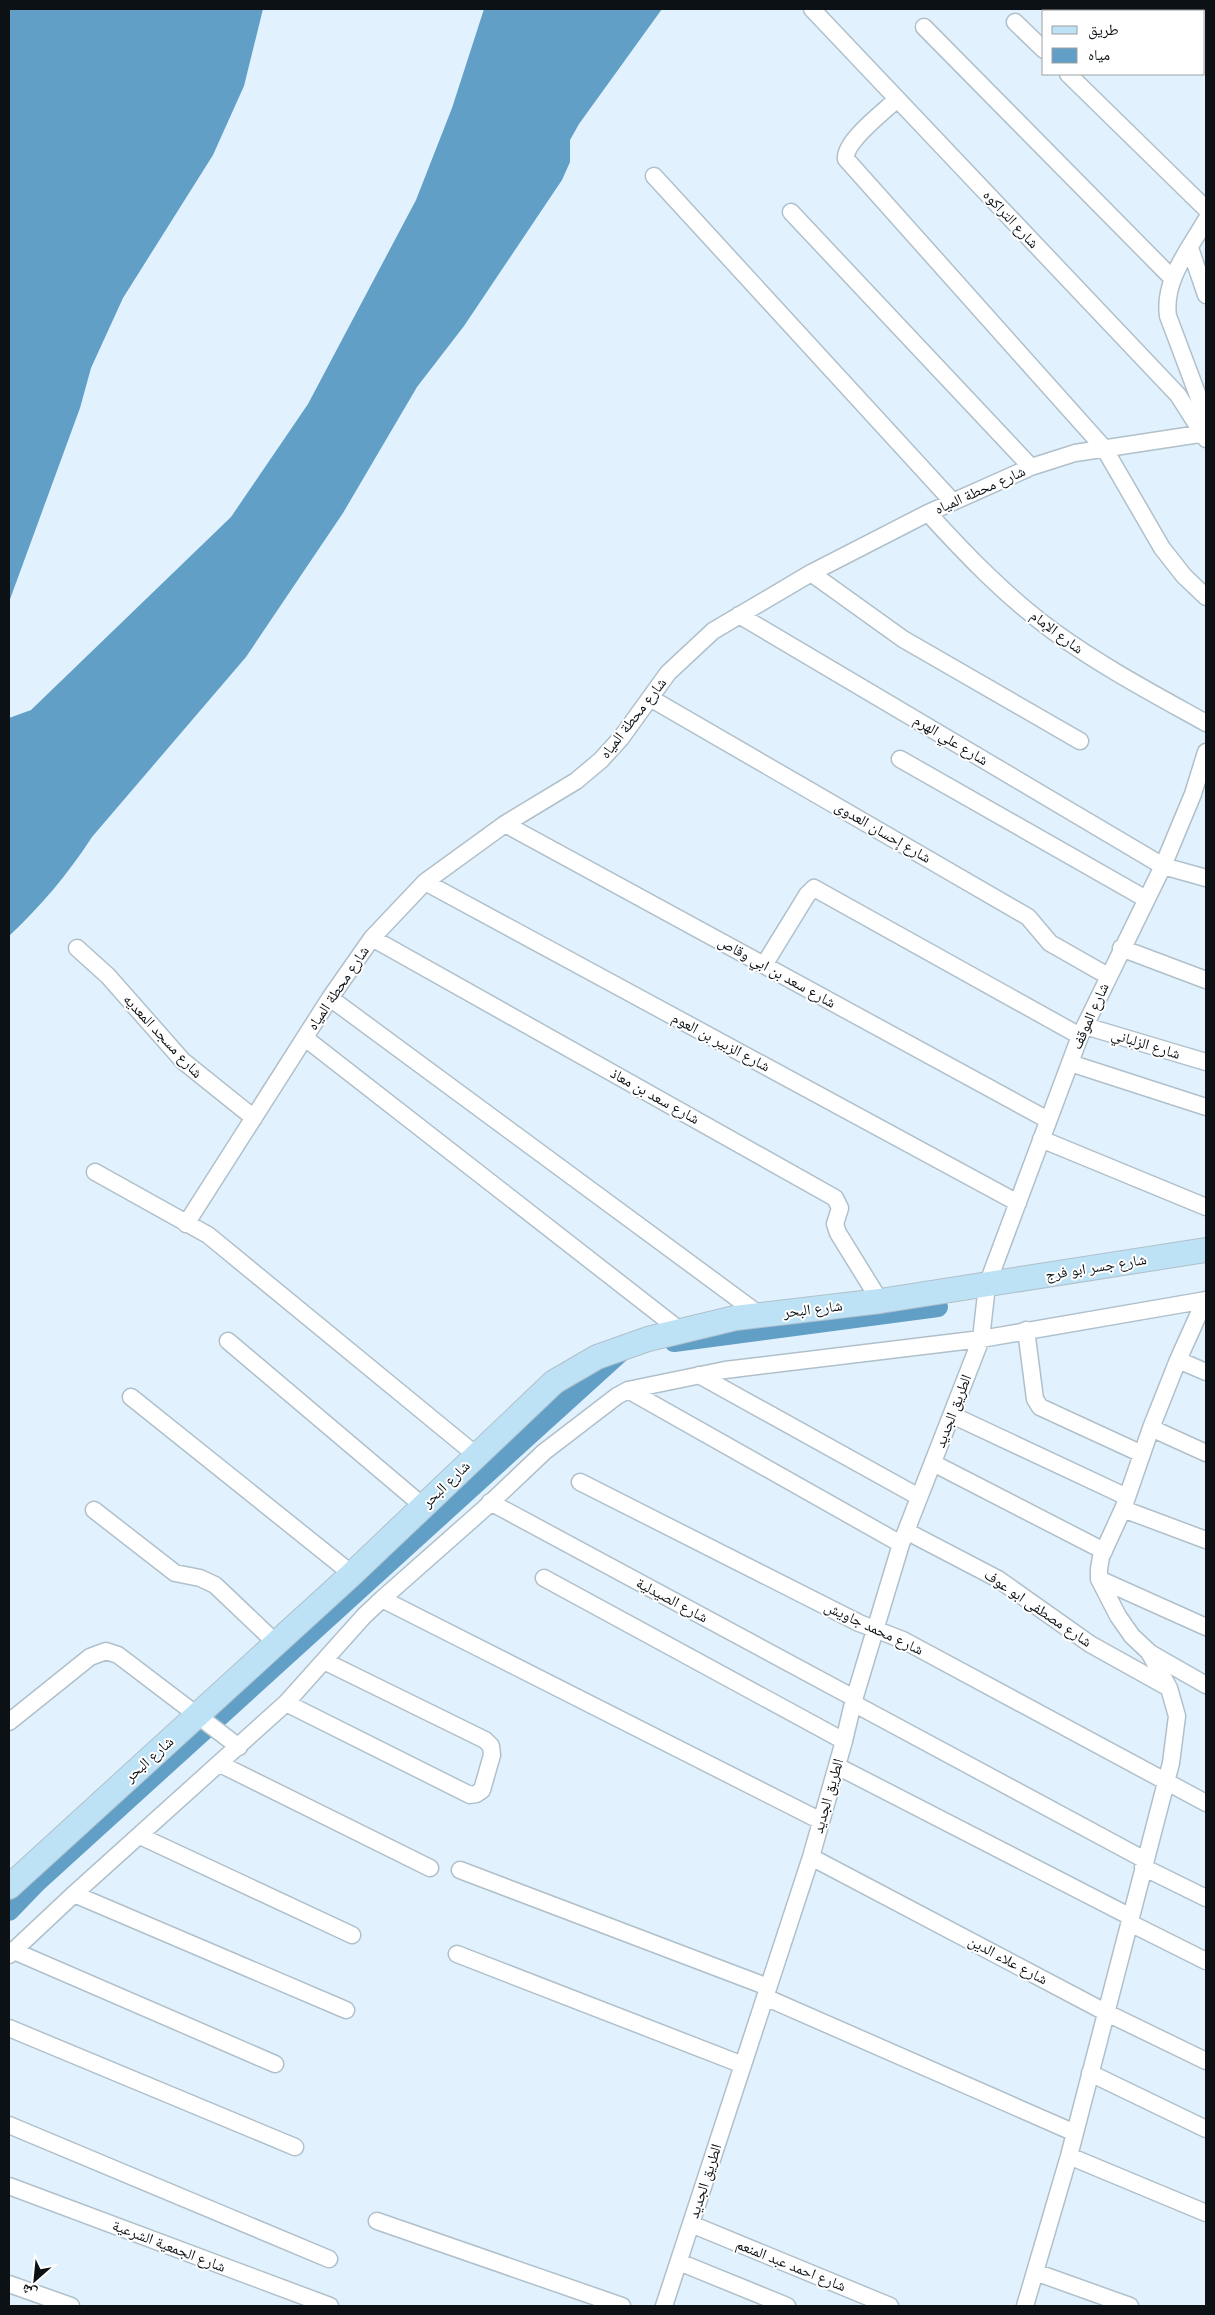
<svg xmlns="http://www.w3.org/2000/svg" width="1215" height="2315" font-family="Lato,'Noto Naskh Arabic',sans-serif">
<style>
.water{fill:#619fc6}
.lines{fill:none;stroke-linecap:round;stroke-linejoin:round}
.canal{stroke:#619fc6;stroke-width:20}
.street-casing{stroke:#b0c0cb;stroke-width:19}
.secondary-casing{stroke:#b0c0cb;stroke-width:26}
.street{stroke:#fff;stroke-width:16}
.secondary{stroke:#bde2f5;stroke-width:24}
.labels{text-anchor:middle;stroke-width:4;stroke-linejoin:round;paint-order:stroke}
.street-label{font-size:15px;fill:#0c1115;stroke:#fff}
</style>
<rect width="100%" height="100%" fill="#e1f2fe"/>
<path class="water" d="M9 9H263L244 86 213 155 123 298 91 368 80 408 9 602Z
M484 9H662L579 124 570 140V162L562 180 464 326 417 387 343 513 246 657 92 837C68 874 41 906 9 936V718L31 710 231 517 308 404 416 200 452 108Z"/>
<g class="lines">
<path class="canal" d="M674 1342 938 1307
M9 1911 37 1882 624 1349"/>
<defs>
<path id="street" d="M812 9 1178 395 1206 439
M1015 22 1044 50
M924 27 1172 278
M1068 74 1206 209
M897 99C884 112 844 141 846 159L1104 448 1162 548 1184 576 1206 597
M654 176 953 502
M791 212 1031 467
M1206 220C1189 250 1163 280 1168 316L1206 417
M1190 248 1206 295
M928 513C967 556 1007 597 1053 631 1101 666 1154 694 1206 723
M811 573 903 639 1080 741
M739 615 1163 866 1206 878
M650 698 1028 917 1050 943 1108 976
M900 759 1146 899
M505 824 1048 1120
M425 882 1018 1203
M372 938 835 1198 840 1208 835 1224 838 1233 880 1301
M77 948 108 976 183 1061 254 1118
M1121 948 1206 980
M764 965 807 895 814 888 1080 1036
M330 998 760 1315
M1085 1026 1206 1062
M305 1038 681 1331
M1070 1063 1206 1107
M1041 1139 1206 1207
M95 1172 208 1235 476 1455
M186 1224 330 998 372 938 425 882 505 824 576 781 601 760 621 738 668 673 713 631 811 573 928 513 1031 467 1075 453 1206 433
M1026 1330 1035 1399 1040 1407 1142 1454
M228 1341 423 1506
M1178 1360 1206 1372
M699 1375 919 1497
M628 1390 901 1544
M131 1397 352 1574
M952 1415 1127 1497
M1151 1428 1206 1453
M933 1463 1104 1551
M580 1482 859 1623 903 1640 1206 1803
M490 1502 854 1698
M1123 1509 1206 1540
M94 1510 175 1573 200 1578 215 1585 276 1643
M906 1531 998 1579 1090 1644 1169 1688
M544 1578 844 1741
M1099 1579 1206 1627
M382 1599 821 1821
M1150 1653 1206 1685
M286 1703 470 1795 476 1794 482 1790 492 1755 491 1746 485 1740 324 1661
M853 1703 1145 1860
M9 1722 90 1657 106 1651 118 1655 239 1747
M220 1764 430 1868
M837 1766 1131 1917
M140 1836 352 1935
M811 1857 1107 2013 1206 2061
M1143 1867 1206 1898
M460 1870 768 1987
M74 1894 346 2010
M1130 1923 1206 1961
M14 1951 275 2064
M457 1954 743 2065
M9 1955 74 1894 286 1703 364 1616 382 1599 485 1508 544 1452 617 1396 628 1390 725 1370 981 1339 1206 1300
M765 1997 1075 2133
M9 2028 295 2147
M1090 2073 1206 2129
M9 2125 329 2259
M1069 2156 1206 2213
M9 2186 330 2306
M377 2221 622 2306
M691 2224 890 2306
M679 2262 787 2306
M1035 2272 1130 2306
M9 2284 71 2306
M664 2306 811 1857 844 1741 853 1703 901 1544 981 1339 987 1285 1080 1036 1163 866 1193 794 1206 752
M1025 2306 1069 2156 1171 1763 1177 1716 1169 1688 1149 1652 1132 1636 1118 1616 1099 1579V1569L1101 1557 1123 1509 1151 1428 1178 1360 1205 1300"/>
<path id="secondary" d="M9 1887 352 1574 554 1382 597 1357 648 1339 735 1318 880 1301 1206 1250"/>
</defs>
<use href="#street" class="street-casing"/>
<use href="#secondary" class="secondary-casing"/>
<use href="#street" class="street"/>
<use href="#secondary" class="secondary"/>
</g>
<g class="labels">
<g class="street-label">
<text transform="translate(1011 219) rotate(47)" y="5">شارع التراكوه</text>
<text transform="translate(980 490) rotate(-24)" y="5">شارع محطة المياه</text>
<text transform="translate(1057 632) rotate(37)" y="5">شارع الإمام</text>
<text transform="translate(633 718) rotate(-52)" y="5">شارع محطة المياه</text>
<text transform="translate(951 740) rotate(31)" y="5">شارع علي الهرم</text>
<text transform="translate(883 832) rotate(30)" y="5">شارع إحسان العدوى</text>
<text transform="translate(777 972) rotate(29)" y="5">شارع سعد بن ابي وقاص</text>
<text transform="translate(338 988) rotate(-56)" y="5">شارع محطة المياه</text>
<text transform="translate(1090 1016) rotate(-66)" y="5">شارع الموقف</text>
<text transform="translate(163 1036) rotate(47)" y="5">شارع مسجد المعديه</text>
<text transform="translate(721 1042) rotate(28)" y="5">شارع الزبير بن العوم</text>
<text transform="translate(1146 1044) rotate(17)" y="5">شارع الزلباني</text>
<text transform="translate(655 1096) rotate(29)" y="5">شارع سعد بن معاذ</text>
<text transform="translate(1096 1267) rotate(-9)" y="5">شارع جسر ابو فرج</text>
<text transform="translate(813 1309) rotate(-7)" y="5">شارع البحر</text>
<text transform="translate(953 1411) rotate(-69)" y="5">الطريق الجديد</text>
<text transform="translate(446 1484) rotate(-44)" y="5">شارع البحر</text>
<text transform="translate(672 1600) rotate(28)" y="5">شارع الصيدلية</text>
<text transform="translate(1038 1608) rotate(34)" y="5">شارع مصطفى ابو عوف</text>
<text transform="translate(874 1628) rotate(25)" y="5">شارع محمد جاويش</text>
<text transform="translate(149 1759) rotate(-42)" y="5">شارع البحر</text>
<text transform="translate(828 1796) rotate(-74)" y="5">الطريق الجديد</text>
<text transform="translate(1008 1960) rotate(28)" y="5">شارع علاء الدين</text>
<text transform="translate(705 2181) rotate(-72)" y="5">الطريق الجديد</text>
<text transform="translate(169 2246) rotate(21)" y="5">شارع الجمعية الشرعية</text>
<text transform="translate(791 2265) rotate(22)" y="5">شارع احمد عبد المنعم</text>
</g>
</g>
<rect width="1215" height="2315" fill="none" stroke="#0c1115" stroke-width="20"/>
<rect x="1042" y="10" width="162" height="65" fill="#ffffff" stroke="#9ea0a1"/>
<rect x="1052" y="26" width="25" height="8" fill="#bde2f5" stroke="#9ea0a1"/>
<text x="1088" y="35" font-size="15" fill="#0c1115">طريق</text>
<rect x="1052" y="48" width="25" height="15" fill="#619fc6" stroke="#9ea0a1"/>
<text x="1088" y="60" font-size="15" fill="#0c1115">مياه</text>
<g transform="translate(35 2280) rotate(207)" stroke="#ffffff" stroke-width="4" paint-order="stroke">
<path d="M0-4L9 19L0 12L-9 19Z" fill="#0c1115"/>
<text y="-8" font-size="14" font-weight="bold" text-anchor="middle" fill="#0c1115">ش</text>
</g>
</svg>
